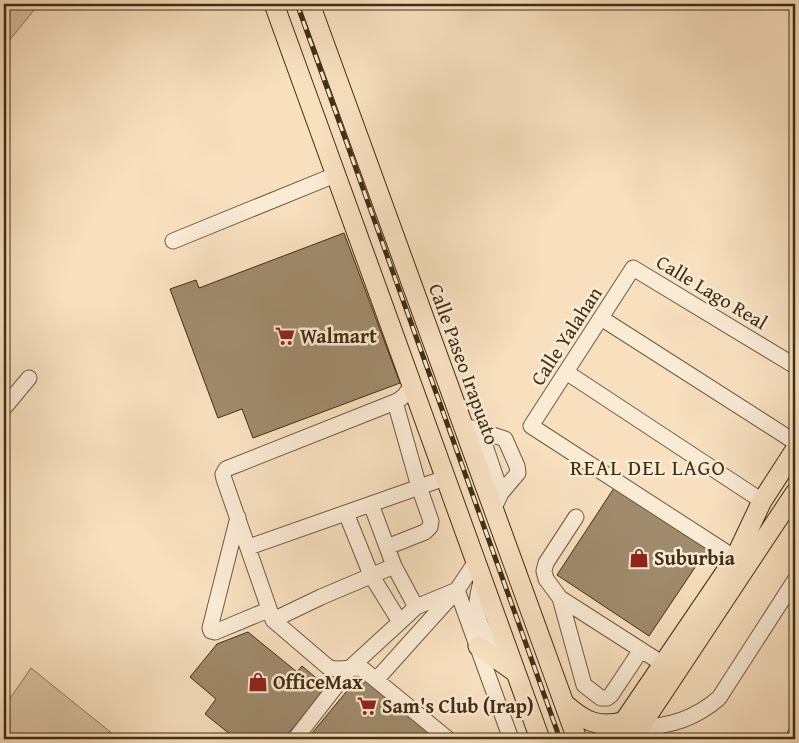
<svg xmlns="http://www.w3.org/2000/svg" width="799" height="743" font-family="'Gentium Book Plus',serif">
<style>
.green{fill:#d9c2a2;stroke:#8d785a}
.building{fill:#a08b6c;stroke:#412e13}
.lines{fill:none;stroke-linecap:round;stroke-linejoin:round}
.minor-casing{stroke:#6f5a3e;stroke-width:17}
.major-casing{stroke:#412e13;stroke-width:21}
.minor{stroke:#faebd5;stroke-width:15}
.major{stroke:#f8e0bf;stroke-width:19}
.rail-casing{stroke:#412e13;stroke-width:5}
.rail{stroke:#faebd5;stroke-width:3;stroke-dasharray:9;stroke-linecap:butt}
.labels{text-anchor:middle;stroke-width:5;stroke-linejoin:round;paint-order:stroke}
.street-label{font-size:20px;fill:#412e13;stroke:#faebd5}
.poi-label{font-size:20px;font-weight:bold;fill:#412e13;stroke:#faebd5;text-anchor:start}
.quarter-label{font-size:22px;letter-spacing:1px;fill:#412e13;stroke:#faebd5}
</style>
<rect width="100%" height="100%" fill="#f8e0bf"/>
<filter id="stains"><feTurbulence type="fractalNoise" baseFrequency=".004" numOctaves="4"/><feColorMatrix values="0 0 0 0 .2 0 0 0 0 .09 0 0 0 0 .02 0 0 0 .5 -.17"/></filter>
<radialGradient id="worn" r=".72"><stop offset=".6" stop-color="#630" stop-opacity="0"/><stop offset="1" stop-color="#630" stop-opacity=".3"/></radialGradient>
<path class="green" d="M4 4H39L4 47Z
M31 668 119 739H4V707Z"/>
<path class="building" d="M344 233 400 383 253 438 242 409 218 418 170 289 196 280 199 288Z
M614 488 713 553 704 567 698 563 649 636 557 575Z
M248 632 297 672 302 666 327 687 284 739H236L205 714 216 699 190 677 217 644Z
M361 674 439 739H310L308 738Z"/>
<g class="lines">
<defs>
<path id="minor" d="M173 241 335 175
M601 318 795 442
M566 372 762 501
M411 385C407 394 403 398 395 402L226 469 223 474 224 479 273 620 328 667C341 673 352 664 364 670L448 739
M4 408 29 378
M463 425 505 439 517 466 518 473 501 493 493 510
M480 431 501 493
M371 504 394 566 416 607
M346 513 371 575 400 622
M238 517 210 628 211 631 215 632 268 610
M576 517 546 563 544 571 546 579 560 598 663 664
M249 547 445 478
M387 547 425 532 430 527 431 521 419 487 395 402
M735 558 531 426 633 268 795 366
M482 579C469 618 481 634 510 658
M457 590 511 739
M560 598 584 685 601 698H607L611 695 641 650
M273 620 321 597 394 566
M376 680 457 590 475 563
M640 727C671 727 696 718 719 698L795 580
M295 739 351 667 400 622 416 607 457 590
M793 739 795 735"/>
<path id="major" d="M274 4 540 739
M310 4 577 739
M478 646 515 672
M565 704C584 721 599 729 625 721
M612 739 735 558 762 501 795 450
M632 739 795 493"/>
</defs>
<use href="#minor" class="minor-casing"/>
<use href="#major" class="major-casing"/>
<use href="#minor" class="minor"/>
<use href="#major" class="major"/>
<defs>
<path id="rail" d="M297 4 560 739"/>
</defs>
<use href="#rail" class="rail-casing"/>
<use href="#rail" class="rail"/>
</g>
<defs>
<symbol id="supermarket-bare" viewBox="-9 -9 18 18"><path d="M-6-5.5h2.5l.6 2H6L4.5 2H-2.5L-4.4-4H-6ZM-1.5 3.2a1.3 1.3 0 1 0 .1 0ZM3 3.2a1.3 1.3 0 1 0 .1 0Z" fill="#8f2418" stroke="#faebd5" stroke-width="2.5" paint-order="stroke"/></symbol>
<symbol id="shop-bare" viewBox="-9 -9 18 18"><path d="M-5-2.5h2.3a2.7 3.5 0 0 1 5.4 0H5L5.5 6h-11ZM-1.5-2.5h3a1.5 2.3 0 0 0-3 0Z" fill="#8f2418" stroke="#faebd5" stroke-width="2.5" paint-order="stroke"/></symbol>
</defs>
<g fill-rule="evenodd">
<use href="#supermarket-bare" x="271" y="322" width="28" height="28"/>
<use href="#shop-bare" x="625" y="544" width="28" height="28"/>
<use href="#shop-bare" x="244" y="668" width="28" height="28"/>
<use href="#supermarket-bare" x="353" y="692" width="28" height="28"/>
</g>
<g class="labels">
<g class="street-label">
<text transform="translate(712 292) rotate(31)" y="7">Calle Lago Real</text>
<text transform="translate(566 336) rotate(-57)" y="7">Calle Yalahan</text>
<text transform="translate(464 364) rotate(70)" y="7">Calle Paseo Irapuato</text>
</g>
<g class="poi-label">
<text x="300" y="343">Walmart</text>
<text x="654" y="565">Suburbia</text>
<text x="273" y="689">OfficeMax</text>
<text x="382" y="713">Sam's Club (Irap)</text>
</g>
<g class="quarter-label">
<text x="648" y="475">REAL DEL LAGO</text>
</g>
</g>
<rect width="799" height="743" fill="none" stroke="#f8e0bf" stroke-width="20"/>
<rect x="5" y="5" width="789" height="733" fill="none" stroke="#412e13" stroke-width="2.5"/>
<rect x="10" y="10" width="779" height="723" fill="none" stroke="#412e13"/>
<rect width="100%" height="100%" filter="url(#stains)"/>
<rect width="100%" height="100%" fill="url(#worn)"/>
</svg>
